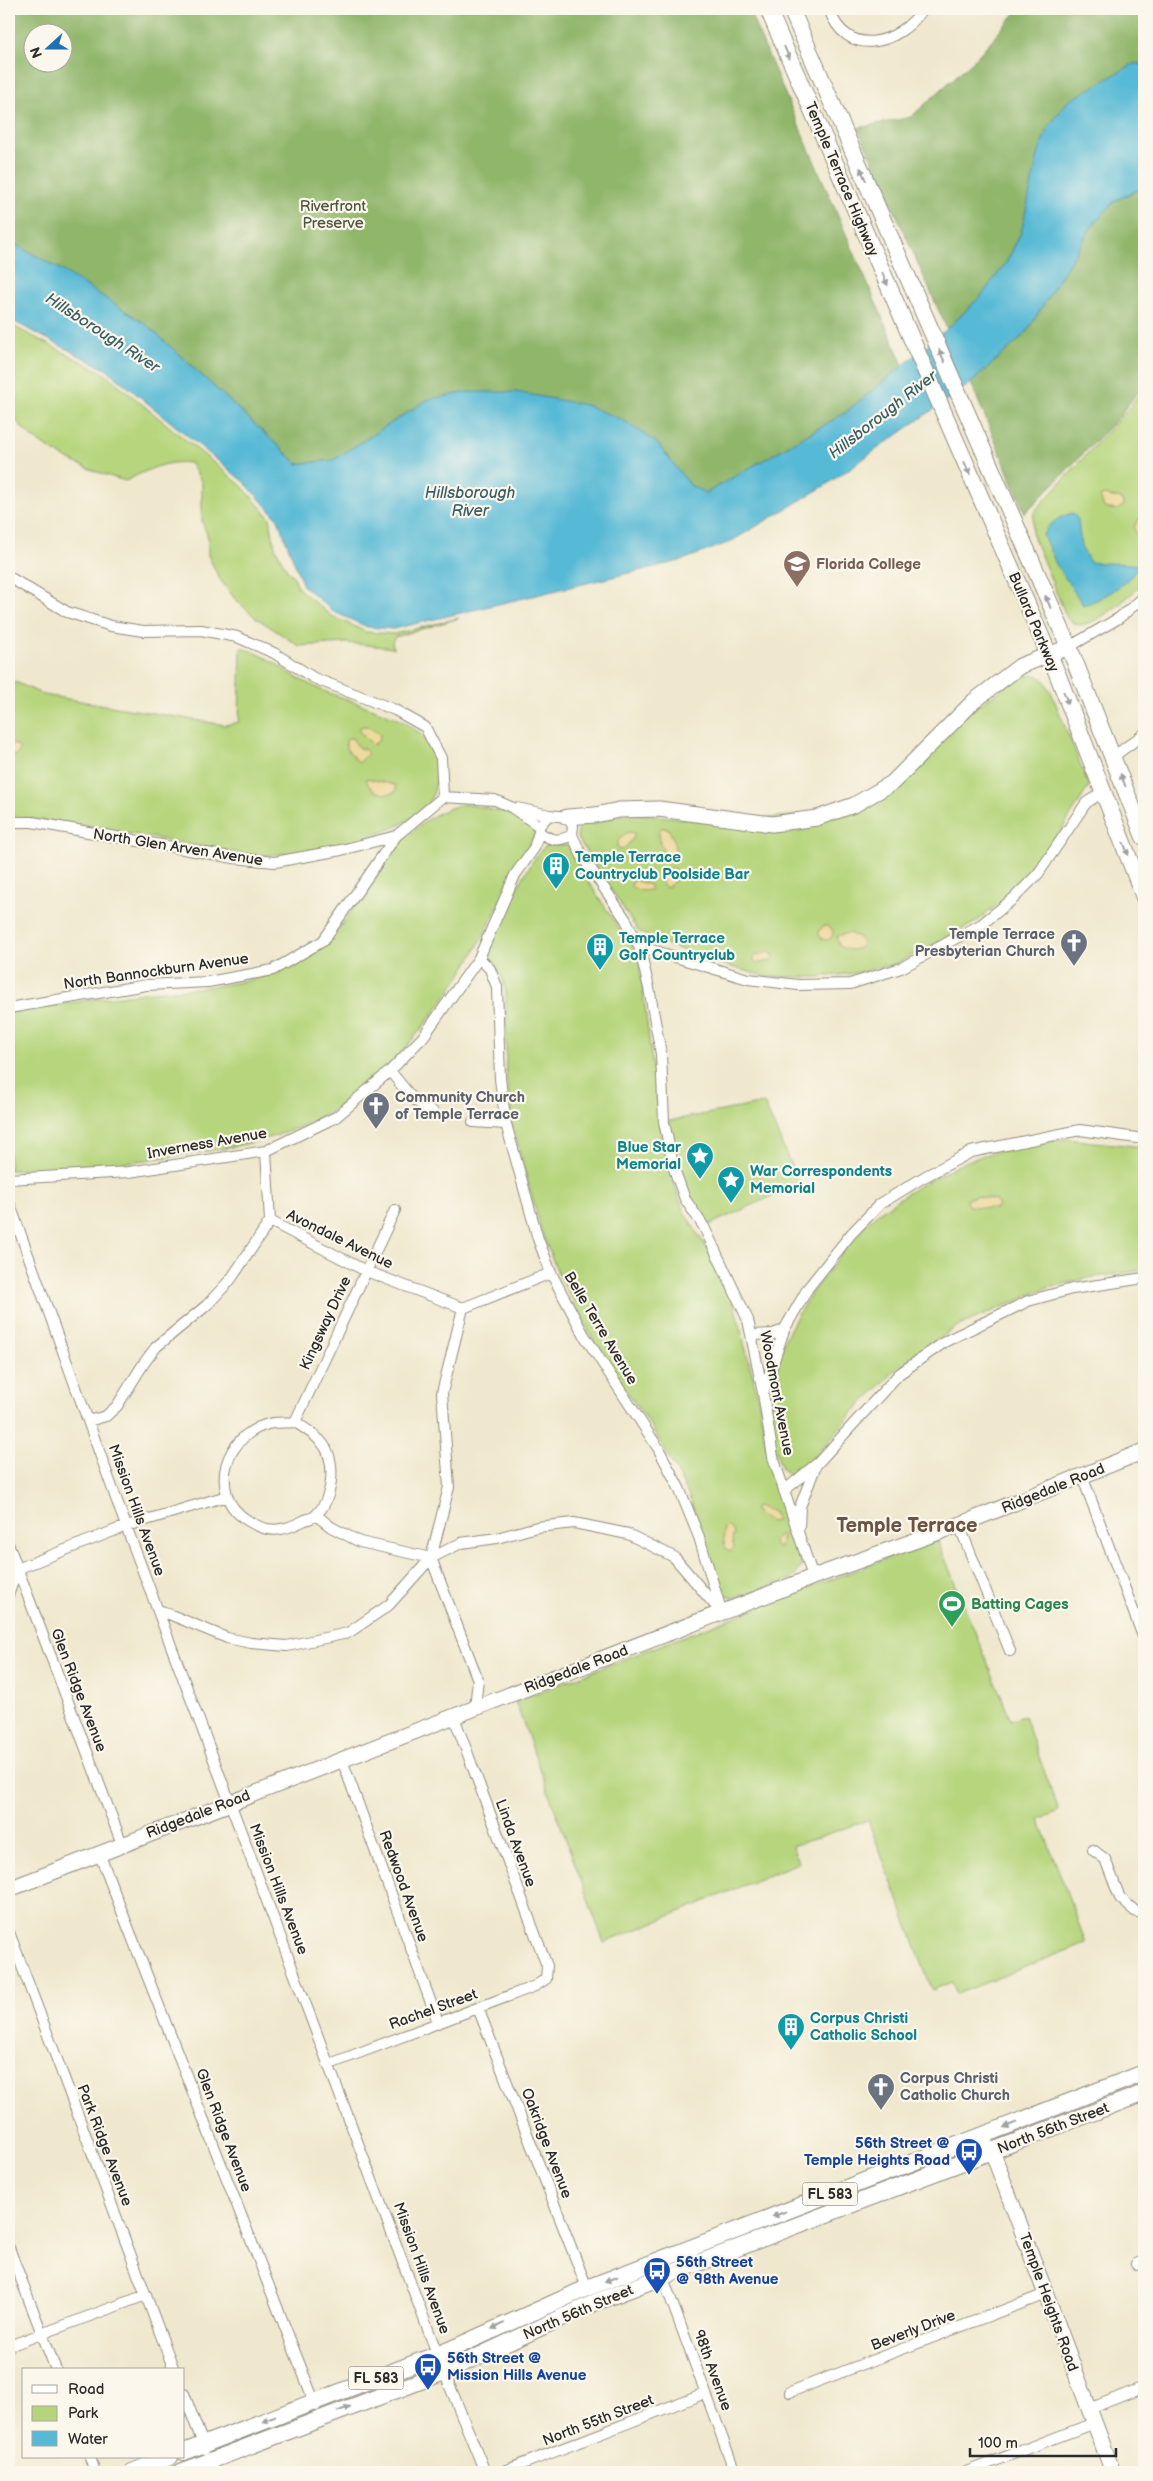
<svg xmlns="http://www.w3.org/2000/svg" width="1153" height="2481" font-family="'Balsamiq Sans',sans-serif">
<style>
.green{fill:#b6d57b;stroke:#708053}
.forest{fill:#90b66b;stroke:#5e704b;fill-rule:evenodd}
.sand{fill:#eeda9e;stroke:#8c8264}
.water{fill:#56b9d5;stroke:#407280}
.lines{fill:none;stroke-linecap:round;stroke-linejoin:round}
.street-casing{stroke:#8e8a7c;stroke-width:12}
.secondary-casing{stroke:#8e8a7c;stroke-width:17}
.primary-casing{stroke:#8e8a7c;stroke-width:18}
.street{stroke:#fff;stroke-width:10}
.secondary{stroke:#fff;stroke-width:15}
.primary{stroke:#fff;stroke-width:16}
.oneway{fill:#a0a0a0}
.labels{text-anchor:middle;stroke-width:4.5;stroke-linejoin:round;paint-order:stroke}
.shield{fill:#fbf7ec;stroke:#696865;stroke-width:1}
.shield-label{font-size:14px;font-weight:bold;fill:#2b2b2b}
.street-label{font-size:15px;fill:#2b2b2b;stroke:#fbf7ec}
.park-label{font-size:15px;fill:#4e563f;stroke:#fbf7ec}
.education-label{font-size:15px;font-weight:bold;fill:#785e54;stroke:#fbf7ec;text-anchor:start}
.culture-label{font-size:15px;font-weight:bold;fill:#0d838f;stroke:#fbf7ec;text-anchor:start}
.worship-label{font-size:15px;font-weight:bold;fill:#5b616d;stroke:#fbf7ec;text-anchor:start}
.leisure-label{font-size:15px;font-weight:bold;fill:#27864d;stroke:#fbf7ec;text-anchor:start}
.transit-label{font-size:15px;font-weight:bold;fill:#164399;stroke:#fbf7ec;text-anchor:start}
.water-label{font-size:16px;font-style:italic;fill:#3a5d66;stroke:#fbf7ec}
.district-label{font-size:20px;font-weight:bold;fill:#6a5344;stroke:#fbf7ec}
</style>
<rect width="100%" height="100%" fill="#fbf7ec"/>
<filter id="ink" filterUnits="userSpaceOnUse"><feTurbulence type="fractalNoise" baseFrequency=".02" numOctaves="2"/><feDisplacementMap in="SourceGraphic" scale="10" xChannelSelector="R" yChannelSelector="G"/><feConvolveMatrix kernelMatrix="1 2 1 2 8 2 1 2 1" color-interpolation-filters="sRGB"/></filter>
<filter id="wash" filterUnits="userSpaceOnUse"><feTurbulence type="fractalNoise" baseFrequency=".0096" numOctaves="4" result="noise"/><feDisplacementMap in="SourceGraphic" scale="20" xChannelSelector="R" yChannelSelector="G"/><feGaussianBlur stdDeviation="1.12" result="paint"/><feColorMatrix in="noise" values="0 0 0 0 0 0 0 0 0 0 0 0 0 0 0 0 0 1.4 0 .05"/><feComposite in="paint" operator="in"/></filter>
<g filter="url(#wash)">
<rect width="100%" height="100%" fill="#f0e8ce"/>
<path class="green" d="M9 324 104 373 242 486 270 518 275 547 287 570 294 577 298 588 330 615 366 632 394 634 459 618 395 637 392 642 394 648 347 643 299 646 255 617 235 599 219 578 208 555V537L202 521V482L190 463C166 460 147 470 126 481 94 473 59 457 32 437 24 431 17 421 11 414L9 411Z
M1144 386V583C1127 597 1107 618 1085 624 1078 627 1072 622 1067 618L1032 534 1034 512 1129 408Z
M241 648C270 655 282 671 307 683 336 699 397 712 418 732 428 741 434 757 436 769 439 784 431 804 419 813 386 840 294 857 252 855L73 824 9 816V679L44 695 225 725 239 722Z
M1037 675 1044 680 1051 692 1089 786 1059 834 1032 871 1011 894 976 922 896 964 857 973 818 977H767L721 964 652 939 638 931 577 837 578 830 581 825 630 813 716 822 856 811 979 705 1021 676Z
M465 804 518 815 531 822 536 833C532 841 526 848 522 856 509 880 499 906 486 931 451 998 390 1079 323 1116 276 1141 226 1149 174 1156 119 1164 65 1170 9 1170V1013C54 1005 98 998 144 993 194 987 246 988 292 965 303 959 318 951 327 942 371 895 396 818 465 804Z
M547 845H567L573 851 575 861 622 933 630 940 639 962 664 1153 683 1210 716 1263 734 1304 758 1397 766 1446 802 1565 794 1578 734 1598 722 1593 691 1501 676 1470 646 1418 625 1390 594 1341 558 1273 542 1233 511 1122 506 1071V993L503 980 488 952C493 934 532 853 547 845Z
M764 1103 799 1184 704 1227 685 1199 664 1122Z
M1065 1139 1144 1147V1270L1087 1278 1044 1289 956 1327 896 1370 854 1411 808 1465 796 1475 788 1474 783 1470C778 1461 776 1451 774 1441 755 1375 795 1312 835 1262 844 1251 852 1236 863 1226 890 1202 925 1181 959 1165 991 1149 1030 1145 1065 1139Z
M937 1539 1011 1720 1024 1716 1059 1811 1039 1819 1086 1943 957 1994 952 1982 932 1990 868 1820 793 1846 798 1863 604 1943 515 1701Z"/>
<path class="forest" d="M9 9H386L387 11 393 9H748L903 365 845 413 706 493 690 485 657 443 427 400 333 460 298 464 147 325 60 269 9 241ZM32 32H62V62H32Z
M1019 9H1144V64H1133L1030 197 1021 233 1006 263 981 296 947 329 858 128 911 117 975 59Z
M1144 187V383L1118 418 1025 513 971 383 1026 333 1092 226 1115 201Z"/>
<path class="sand" d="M1104 495 1121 499 1124 505 1117 510 1104 508 1100 497Z
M1140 518 1144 524V539L1136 535 1134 527Z
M366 726 380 734 379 740 373 745 359 731 360 727Z
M348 738H352L359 748 364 749 368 753 360 762H358L346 748V741Z
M8.5 750a5.5 5.5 0 1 1 11 0a5.5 5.5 0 1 1-11 0Z
M366 778 395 785 396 791C386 798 367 791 366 778Z
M662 828H668L674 840 676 855 666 856 660 843 659 831Z
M629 832 634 833V837L624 849 620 850 617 846C618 839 622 835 629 832Z
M670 868H673C677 877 674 885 665 888L661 880 664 872Z
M634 880 649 885 651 889C644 892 635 891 631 885Z
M819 933a7 7 0 1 1 14 0a7 7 0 1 1-14 0Z
M848 933 859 937 862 944 859 948C848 952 837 949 837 936Z
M768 952 774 955 772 961 758 963 754 961V956Z
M977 1196 995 1200 998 1204 996 1209 969 1206 966 1202 967 1199Z
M757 1506 773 1512 777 1520 772 1522 759 1516 754 1509Z
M727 1525 734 1533 732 1540 734 1548 730 1552C722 1548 724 1536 724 1528Z
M779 1534 782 1536 780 1548 777 1549 774 1543Z"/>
<path class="water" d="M1133 64H1144V187L1115 201 1092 226 1026 333 971 383 826 485 730 542 680 561 393 629 367 627 334 612 303 586 278 519 245 483 107 370 9 319V241L60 269 147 325 298 464 333 460 427 400 467 392H516L586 405 623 420 657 443 690 485 706 493 845 413 947 329 981 296 1006 263 1021 233 1038 155 1047 129 1067 102Z
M1073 513 1078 520 1081 547 1090 562C1101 564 1136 562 1139 566 1129 583 1102 600 1083 605L1056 564 1043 535C1048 524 1061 515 1073 513Z"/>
</g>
<g filter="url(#ink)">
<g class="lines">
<defs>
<path id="street" d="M829 9C846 59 898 46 923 9
M9 577 67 612 111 626 143 631 201 630 237 637 274 653 314 678 395 710 425 727 441 758 443 797
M1069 647 1119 618 1144 597
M1114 756 1144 734
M517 808 549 815
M9 822H32L234 858 275 862 341 850 396 836 443 797 495 800 511 807 539 826
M572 835 582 856 626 920 639 946 649 988 661 1054 664 1122 674 1169 685 1199 704 1227 748 1320 763 1393 773 1457 813 1577
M639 946 748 979 798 985 850 984 901 968 982 924 1013 899 1038 874 1086 803 1103 792
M479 958 490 969 497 987 500 1079 506 1124 538 1239 551 1273 584 1335 658 1448 679 1488 699 1537 722 1613
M9 1008 146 985 208 982 273 970 323 941 396 836
M390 1071 412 1098 433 1112
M473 1122 506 1124
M266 1151 270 1221 366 1271 463 1308
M9 1179 129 1172 266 1151 336 1117 390 1071 423 1037 479 958 515 875 534 848 539 832V826L549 815 567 817 573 826 572 835C558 842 552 841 539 832
M9 1202 126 1526 444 2372 485 2472
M752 1335 773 1334 784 1330
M764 1391 784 1330 808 1288 851 1234 880 1204 924 1177 971 1152 1080 1130 1144 1139
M88 1421 106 1416 117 1406 144 1363 156 1347 207 1305 231 1279 270 1221
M295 1422C306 1429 324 1440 328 1453 335 1472 331 1500 317 1514 314 1518 307 1519 303 1521 297 1524 288 1528 281 1529 261 1533 232 1515 227 1495 218 1463 237 1433 268 1424 276 1422 286 1423 295 1422Z
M295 1422 395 1210
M1082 1476 1144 1639
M784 1491 815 1465
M316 1515 331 1527 360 1542 431 1558 461 1543 497 1538 537 1527 574 1523 628 1534 674 1557 720 1611
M959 1525 1010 1651
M799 1528 800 1507 816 1465 899 1374 946 1341 1028 1301 1072 1289 1144 1278
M9 1546 122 1844
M431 1558 478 1680 475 1707
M13 1567 17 1569 126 1526 227 1496
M9 1593 17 1569
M159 1610 227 1638 251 1643 287 1646 348 1633 389 1605 431 1558 449 1487 442 1393 463 1308 551 1273
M342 1760 438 2022
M1093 1850 1105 1859 1120 1898 1136 1912H1144
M99 1853 316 2406
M9 1932 174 2370
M478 2008 587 2288
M330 2064 535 1986 546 1979 547 1966 454 1717
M9 2248 56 2370
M1136 2264 1144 2261
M663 2278 735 2472
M9 2346 146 2295
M790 2392 1046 2294
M184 2394 205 2449
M1089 2409 1144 2387
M90 2457 95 2472
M502 2472 705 2393
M966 2472 1094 2423"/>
<path id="secondary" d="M567 817 595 815 619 810 659 809 772 824 817 818 854 805 892 783 974 701 1020 666 1069 647
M9 1889 813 1577 959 1525 1144 1451
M977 2138 992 2151 1113 2472"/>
<path id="primary" d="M768 9 1057 673 1144 897
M791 9 1069 647 1144 837
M184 2452 449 2350 587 2288 1144 2073
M132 2472 170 2457
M181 2472 444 2372 596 2302 1144 2093"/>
</defs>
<use href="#street" class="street-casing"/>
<use href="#secondary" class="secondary-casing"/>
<use href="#primary" class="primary-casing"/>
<use href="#street" class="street"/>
<use href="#secondary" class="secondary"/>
<use href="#primary" class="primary"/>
</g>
<defs><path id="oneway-solid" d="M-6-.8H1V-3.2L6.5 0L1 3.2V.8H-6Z" transform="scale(1.25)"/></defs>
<g class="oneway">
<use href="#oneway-solid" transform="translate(787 53) rotate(67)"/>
<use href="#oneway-solid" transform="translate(863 174) rotate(-114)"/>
<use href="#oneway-solid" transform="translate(885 279) rotate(67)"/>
<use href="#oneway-solid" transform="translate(942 356) rotate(-114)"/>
<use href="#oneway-solid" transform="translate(967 468) rotate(66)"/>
<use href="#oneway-solid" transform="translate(1048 602) rotate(-113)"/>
<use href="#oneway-solid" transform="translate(1066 698) rotate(69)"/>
<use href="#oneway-solid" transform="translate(1123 780) rotate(-111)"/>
<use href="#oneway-solid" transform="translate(1126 849) rotate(69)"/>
<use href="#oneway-solid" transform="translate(1010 2125) rotate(159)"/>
<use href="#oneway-solid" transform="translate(779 2214) rotate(159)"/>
<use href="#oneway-solid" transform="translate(611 2279) rotate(159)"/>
<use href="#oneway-solid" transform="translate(498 2326) rotate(155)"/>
<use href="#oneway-solid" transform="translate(344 2409) rotate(-21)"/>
<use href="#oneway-solid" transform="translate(269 2419) rotate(159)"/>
</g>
</g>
<defs>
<symbol id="university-pin" viewBox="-11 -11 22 30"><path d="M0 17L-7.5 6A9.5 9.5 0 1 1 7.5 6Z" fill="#8d6e63" stroke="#fbf7ec"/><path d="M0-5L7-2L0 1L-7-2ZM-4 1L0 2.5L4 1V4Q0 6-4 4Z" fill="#fff"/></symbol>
<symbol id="building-pin" viewBox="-11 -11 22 30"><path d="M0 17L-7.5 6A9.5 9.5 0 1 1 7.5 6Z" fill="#0f9aa8" stroke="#fbf7ec"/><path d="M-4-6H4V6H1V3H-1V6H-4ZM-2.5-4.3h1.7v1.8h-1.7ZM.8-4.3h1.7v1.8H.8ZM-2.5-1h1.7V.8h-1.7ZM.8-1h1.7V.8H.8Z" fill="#fff"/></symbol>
<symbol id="church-pin" viewBox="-11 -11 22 30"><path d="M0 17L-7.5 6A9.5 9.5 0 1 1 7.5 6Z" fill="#6b7280" stroke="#fbf7ec"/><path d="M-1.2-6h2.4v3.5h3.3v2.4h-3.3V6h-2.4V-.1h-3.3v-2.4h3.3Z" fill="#fff"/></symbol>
<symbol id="sight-pin" viewBox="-11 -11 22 30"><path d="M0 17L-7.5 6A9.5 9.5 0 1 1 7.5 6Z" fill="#0f9aa8" stroke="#fbf7ec"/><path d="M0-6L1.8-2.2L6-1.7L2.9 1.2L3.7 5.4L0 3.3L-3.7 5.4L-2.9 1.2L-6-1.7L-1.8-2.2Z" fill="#fff"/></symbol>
<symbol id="stadium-pin" viewBox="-11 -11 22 30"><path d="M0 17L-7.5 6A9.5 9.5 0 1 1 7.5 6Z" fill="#2e9e5b" stroke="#fbf7ec"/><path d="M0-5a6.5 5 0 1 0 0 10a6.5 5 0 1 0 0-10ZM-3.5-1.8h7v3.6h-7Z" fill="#fff"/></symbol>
<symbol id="bus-pin" viewBox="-11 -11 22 30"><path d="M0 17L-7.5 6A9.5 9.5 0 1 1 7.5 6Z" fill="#1a4fb4" stroke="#fbf7ec"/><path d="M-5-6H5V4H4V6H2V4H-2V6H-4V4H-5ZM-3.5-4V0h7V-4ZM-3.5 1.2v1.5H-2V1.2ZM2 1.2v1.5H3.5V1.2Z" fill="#fff"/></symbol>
</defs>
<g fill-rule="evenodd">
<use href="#university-pin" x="781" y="548" width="32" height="43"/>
<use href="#building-pin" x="540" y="850" width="32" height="43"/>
<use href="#church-pin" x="1058" y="927" width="32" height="43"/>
<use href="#building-pin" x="584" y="931" width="32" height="43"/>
<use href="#church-pin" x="360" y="1090" width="32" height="43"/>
<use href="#sight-pin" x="684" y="1140" width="32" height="43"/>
<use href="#sight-pin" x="715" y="1164" width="32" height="43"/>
<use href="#stadium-pin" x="936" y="1588" width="32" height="43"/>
<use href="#building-pin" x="775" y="2011" width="32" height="43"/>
<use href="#church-pin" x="865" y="2071" width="32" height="43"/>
<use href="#bus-pin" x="953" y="2136" width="32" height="43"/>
<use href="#bus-pin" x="641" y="2255" width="32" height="43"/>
<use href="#bus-pin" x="412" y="2351" width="32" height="43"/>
</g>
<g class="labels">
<g class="shield">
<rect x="802.5" y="2182.5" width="55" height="23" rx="4"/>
<rect x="348.5" y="2366.5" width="55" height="23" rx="4"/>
</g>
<g class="shield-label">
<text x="830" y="2199">FL 583</text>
<text x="376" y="2383">FL 583</text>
</g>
<g class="street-label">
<text transform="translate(842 179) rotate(67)" y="5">Temple Terrace Highway</text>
<text transform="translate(1034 622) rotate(67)" y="5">Bullard Parkway</text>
<text transform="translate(178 847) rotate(9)" y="5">North Glen Arven Avenue</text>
<text transform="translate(156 971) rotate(-8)" y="5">North Bannockburn Avenue</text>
<text transform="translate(207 1143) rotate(-10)" y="5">Inverness Avenue</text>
<text transform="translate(340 1239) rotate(26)" y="5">Avondale Avenue</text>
<text transform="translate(325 1323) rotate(-65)" y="5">Kingsway Drive</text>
<text transform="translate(601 1328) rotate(59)" y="5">Belle Terre Avenue</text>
<text transform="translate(777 1393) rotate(79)" y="5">Woodmont Avenue</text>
<text transform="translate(1053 1488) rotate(-22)" y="5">Ridgedale Road</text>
<text transform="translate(137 1510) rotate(70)" y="5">Mission Hills Avenue</text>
<text transform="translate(576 1669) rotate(-21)" y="5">Ridgedale Road</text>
<text transform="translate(79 1690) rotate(69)" y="5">Glen Ridge Avenue</text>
<text transform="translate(198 1814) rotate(-21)" y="5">Ridgedale Road</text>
<text transform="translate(516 1843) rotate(70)" y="5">Linda Avenue</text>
<text transform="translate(404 1886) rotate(70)" y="5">Redwood Avenue</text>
<text transform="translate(279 1889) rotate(69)" y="5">Mission Hills Avenue</text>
<text transform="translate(433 2009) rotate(-20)" y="5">Rachel Street</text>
<text transform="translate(1053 2128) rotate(-21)" y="5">North 56th Street</text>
<text transform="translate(224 2130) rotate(69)" y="5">Glen Ridge Avenue</text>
<text transform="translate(547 2143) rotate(69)" y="5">Oakridge Avenue</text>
<text transform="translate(105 2145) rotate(69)" y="5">Park Ridge Avenue</text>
<text transform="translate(422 2268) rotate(70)" y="5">Mission Hills Avenue</text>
<text transform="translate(1049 2302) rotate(70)" y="5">Temple Heights Road</text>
<text transform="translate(578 2312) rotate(-23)" y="5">North 56th Street</text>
<text transform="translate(913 2330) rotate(-21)" y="5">Beverly Drive</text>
<text transform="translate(713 2370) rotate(70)" y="5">98th Avenue</text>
<text transform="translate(598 2420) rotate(-21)" y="5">North 55th Street</text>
</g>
<g class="park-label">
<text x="333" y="211">Riverfront<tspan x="333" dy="17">Preserve</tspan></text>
</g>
<g class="education-label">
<text x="816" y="569">Florida College</text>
</g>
<g class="culture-label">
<text x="575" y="862">Temple Terrace<tspan x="575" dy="17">Countryclub Poolside Bar</tspan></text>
<text x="619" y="943">Temple Terrace<tspan x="619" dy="17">Golf Countryclub</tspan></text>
<text x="681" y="1152" text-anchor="end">Blue Star<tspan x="681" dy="17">Memorial</tspan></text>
<text x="750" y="1176">War Correspondents<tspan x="750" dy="17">Memorial</tspan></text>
<text x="810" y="2023">Corpus Christi<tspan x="810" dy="17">Catholic School</tspan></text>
</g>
<g class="worship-label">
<text x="1055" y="939" text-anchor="end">Temple Terrace<tspan x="1055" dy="17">Presbyterian Church</tspan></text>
<text x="395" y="1102">Community Church<tspan x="395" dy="17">of Temple Terrace</tspan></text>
<text x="900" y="2083">Corpus Christi<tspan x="900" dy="17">Catholic Church</tspan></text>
</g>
<g class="leisure-label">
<text x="971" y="1609">Batting Cages</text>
</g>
<g class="transit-label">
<text x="950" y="2148" text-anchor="end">56th Street @<tspan x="950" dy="17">Temple Heights Road</tspan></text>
<text x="676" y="2267">56th Street<tspan x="676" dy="17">@ 98th Avenue</tspan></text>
<text x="447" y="2363">56th Street @<tspan x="447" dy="17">Mission Hills Avenue</tspan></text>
</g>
<g class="water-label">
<text transform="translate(103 332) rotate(33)" y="6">Hillsborough River</text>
<text transform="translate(882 414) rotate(-38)" y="6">Hillsborough River</text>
<text x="470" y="498">Hillsborough<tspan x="470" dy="18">River</tspan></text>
</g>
<g class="district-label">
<text x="907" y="1532">Temple Terrace</text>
</g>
</g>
<rect width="1153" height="2481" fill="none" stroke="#fbf7ec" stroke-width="30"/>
<rect x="22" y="2368" width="162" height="90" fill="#fbf7ec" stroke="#a8a59f"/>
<rect x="32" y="2385" width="25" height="8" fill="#ffffff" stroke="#a8a59f"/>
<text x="68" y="2394" font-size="15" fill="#2b2b2b">Road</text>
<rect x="32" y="2406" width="25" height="15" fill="#b6d57b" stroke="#a8a59f"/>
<text x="68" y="2418" font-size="15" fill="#2b2b2b">Park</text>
<rect x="32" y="2431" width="25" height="15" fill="#56b9d5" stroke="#a8a59f"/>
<text x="68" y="2444" font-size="15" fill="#2b2b2b">Water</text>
<g transform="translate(48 48) rotate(249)"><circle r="24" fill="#fbf7ec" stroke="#a8a59f"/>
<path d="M0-4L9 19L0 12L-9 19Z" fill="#1f6fb2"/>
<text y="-8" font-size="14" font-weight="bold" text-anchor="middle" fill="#2b2b2b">N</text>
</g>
<path d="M970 2448v8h146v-8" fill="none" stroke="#2b2b2b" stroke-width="2.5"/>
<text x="978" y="2448" font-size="15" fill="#2b2b2b" stroke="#fbf7ec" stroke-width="4" paint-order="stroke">100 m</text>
</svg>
